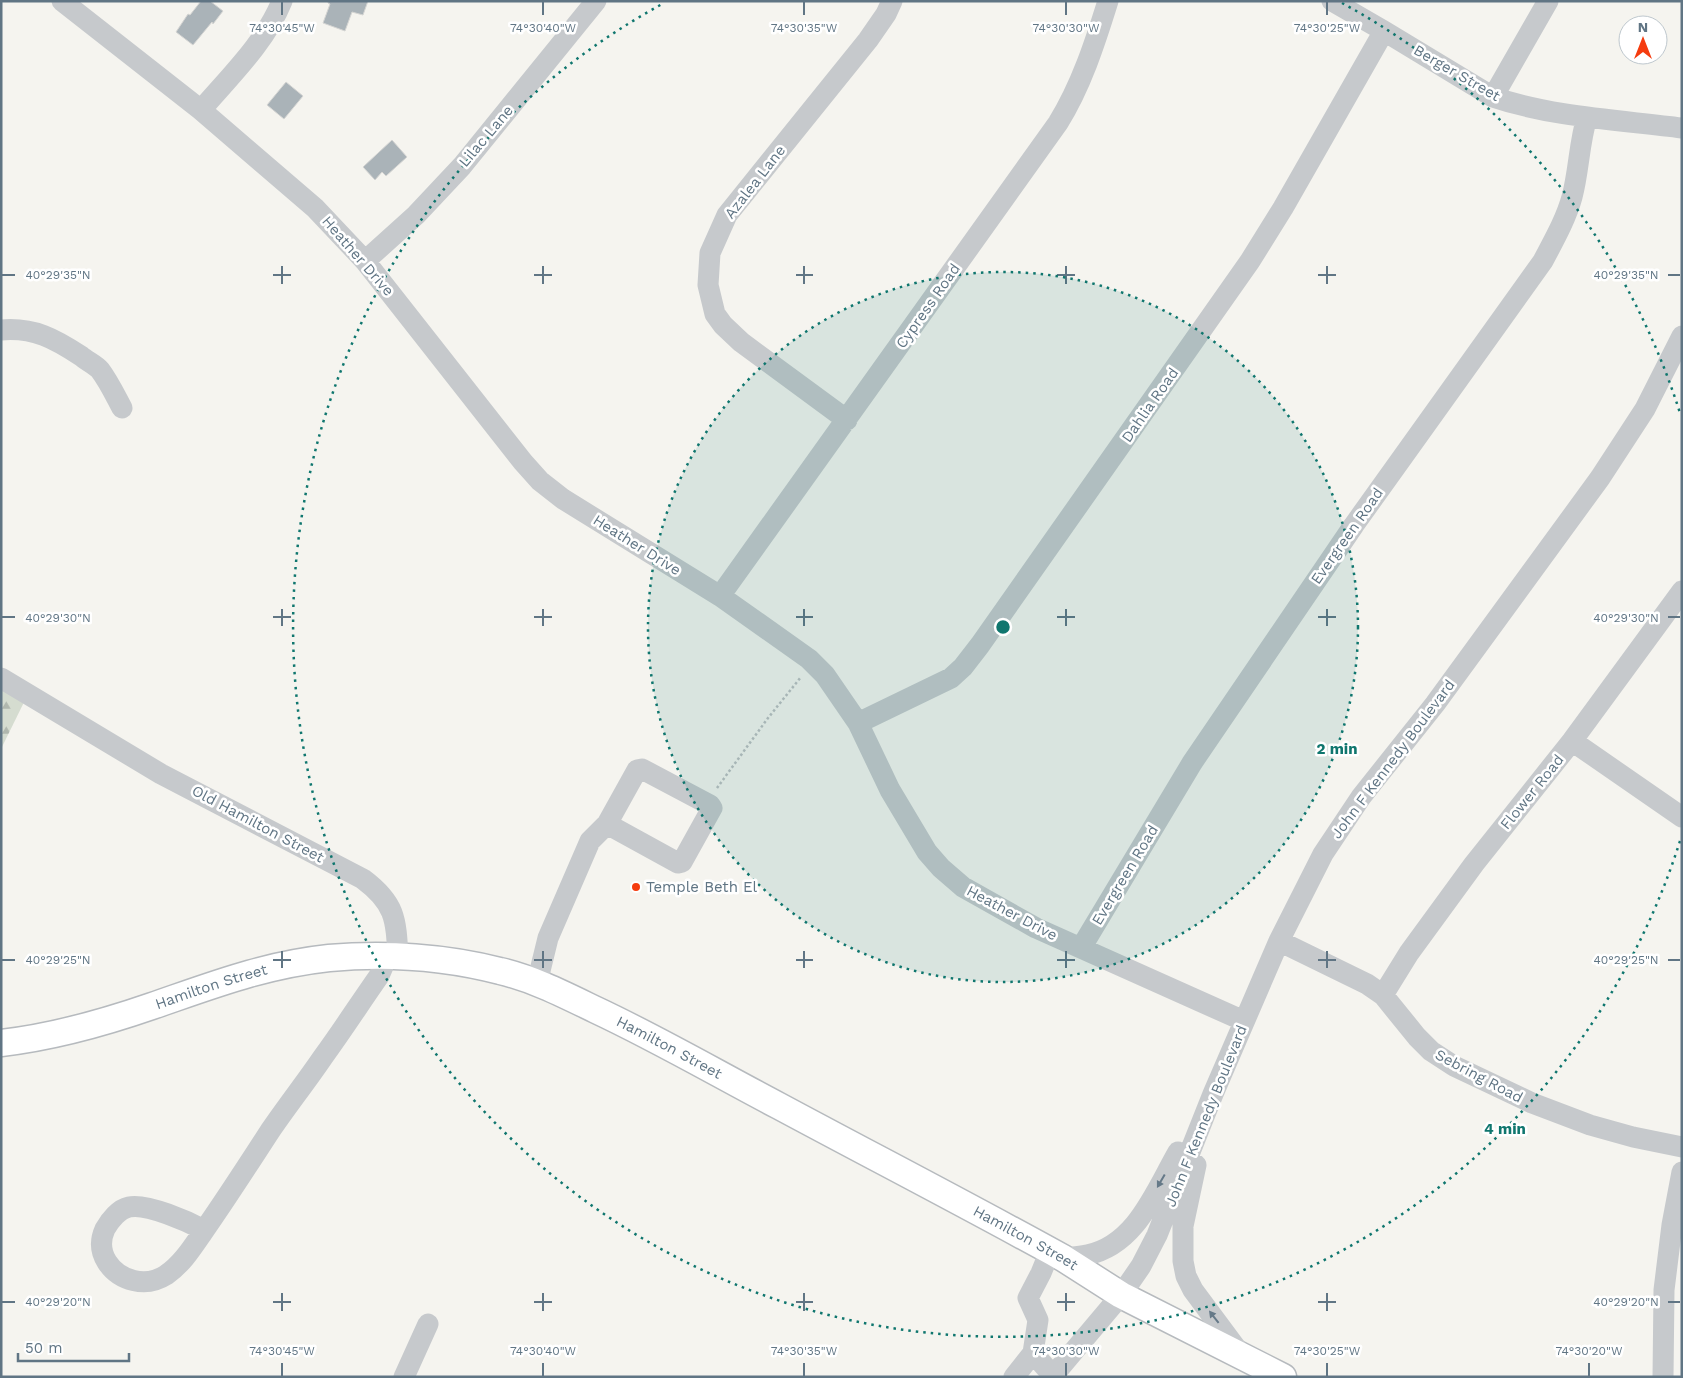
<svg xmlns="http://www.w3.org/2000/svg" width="1683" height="1378" font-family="'Work Sans',sans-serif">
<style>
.forest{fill:url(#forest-firs)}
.building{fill:#aab3b8;stroke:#d5d5d3}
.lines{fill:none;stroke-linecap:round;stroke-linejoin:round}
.major-casing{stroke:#b6babe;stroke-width:29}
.path{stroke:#bcbfc1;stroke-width:2.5;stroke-dasharray:2.5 2.5;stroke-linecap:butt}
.minor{stroke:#c6c9cc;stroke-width:21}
.major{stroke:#fff;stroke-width:26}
.oneway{fill:#657988}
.ticks{fill:none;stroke:#607584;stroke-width:2}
.ring{fill:none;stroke:#0f766e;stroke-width:2.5;stroke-dasharray:2.5 5}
.poi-dot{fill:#f53c0f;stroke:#fff;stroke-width:2}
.labels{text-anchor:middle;stroke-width:5;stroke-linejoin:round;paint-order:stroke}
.street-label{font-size:15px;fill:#607584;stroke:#fff}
.poi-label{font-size:15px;fill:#607584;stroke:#fff;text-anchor:start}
.ticks-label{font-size:12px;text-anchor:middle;fill:#607584;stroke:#fff;stroke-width:5;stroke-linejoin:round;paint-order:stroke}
.centre{fill:#0f766e;stroke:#fff;stroke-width:2.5}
.ring-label{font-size:15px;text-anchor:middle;font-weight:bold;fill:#0f766e;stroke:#fff;stroke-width:5;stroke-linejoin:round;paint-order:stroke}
</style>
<defs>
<pattern id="forest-firs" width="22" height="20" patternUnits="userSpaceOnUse" patternTransform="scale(1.25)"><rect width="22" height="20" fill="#d5dcd0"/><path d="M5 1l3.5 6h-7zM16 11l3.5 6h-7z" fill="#b0b7ae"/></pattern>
</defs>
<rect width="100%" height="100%" fill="#f5f4ef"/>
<path class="forest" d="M1 673 29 692 1 749Z"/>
<path class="building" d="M201 1H210L223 11 213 24 212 22 193 45 176 32 188 14 190 15Z
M328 1H368L363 15 352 12 345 31 323 23 330 4 328 3Z
M286 82 303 96 284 119 267 105Z
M392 140 407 157 386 176 382 172 375 180 363 167Z"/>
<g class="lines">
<defs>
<g id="major">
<path id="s1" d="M1 1043C53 1037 103 1023 152 1006 213 985 264 965 329 958 385 953 446 957 500 971 534 979 565 995 596 1010 658 1039 718 1074 779 1106 874 1157 969 1206 1063 1258L1121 1295 1283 1377"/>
</g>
</defs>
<use href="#major" class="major-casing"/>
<path class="path" d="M717 788 768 718 801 677"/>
<path class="minor" d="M62 1 201 110 315 208 365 261 523 462 540 481 563 499 720 596 809 659 825 675 858 723 890 790 927 852 941 868 963 887 1036 928 1244 1021
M1332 1 1384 31 1493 97C1552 117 1620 120 1682 128
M1493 97 1548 1
M201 110C230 76 265 43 282 1
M365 261 416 215 462 166 596 1
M1 330C34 327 55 339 81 356 87 361 96 365 100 370 109 382 115 395 122 408
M847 420 741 342 723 325 715 314 708 285 710 253 727 215 868 40 886 14 892 1
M720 596 1058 123C1081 86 1095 43 1108 1
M1 678 161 774 363 879C395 903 396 918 398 957
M858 723 951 678 963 667 980 645 1250 261 1283 208 1384 31
M1572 741 1682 817
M1279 941 1367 984 1383 995 1417 1037 1431 1051 1454 1066 1532 1103 1590 1125 1633 1137 1682 1147
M1081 948 1192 763 1354 525 1543 261C1554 240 1566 219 1572 197 1579 171 1579 143 1587 117
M537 983 548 938 590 841 607 824 637 770 642 769 710 805 712 808 682 862 678 863 607 824
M1383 995 1409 953 1474 864 1572 741 1682 591
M1196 1165 1183 1226V1261L1186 1276 1193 1290 1242 1356
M204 1230C189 1222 147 1203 129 1207 119 1209 110 1220 105 1229 100 1240 100 1251 107 1262 119 1281 146 1288 166 1275 182 1264 192 1248 203 1232 226 1199 248 1165 270 1131 287 1106 306 1082 323 1057 342 1031 360 1003 379 976L387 957
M1050 1251 1041 1273 1028 1298 1038 1320 1033 1353 1053 1376
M1063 1258C1071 1257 1079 1257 1087 1255 1136 1245 1155 1192 1178 1152
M404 1377 428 1324
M1014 1377 1033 1353
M1052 1377 1121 1295 1141 1266 1157 1235 1213 1094 1279 941 1323 854 1361 797 1435 704 1600 478 1645 409 1682 336
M1663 1377 1664 1290 1672 1225 1682 1172"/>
<use href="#major" class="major"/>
</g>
<defs><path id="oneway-solid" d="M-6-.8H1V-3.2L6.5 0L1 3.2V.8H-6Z" transform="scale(1.25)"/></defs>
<g class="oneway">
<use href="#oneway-solid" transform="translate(1161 1181) rotate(120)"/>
<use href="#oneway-solid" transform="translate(1214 1317) rotate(-128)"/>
</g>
<path class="ticks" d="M282 2V15M543 2V15M804 2V15M1066 2V15M1327 2V15M282 266V284M543 266V284M804 266V284M1066 266V284M1327 266V284M2 275H15M273 275H291M534 275H552M796 275H813M1057 275H1075M1318 275H1336M1668 275H1680M282 609V626M543 609V626M804 609V626M1066 609V626M1327 609V626M2 617H15M273 617H291M534 617H552M796 617H813M1057 617H1075M1318 617H1336M1668 617H1680M282 951V968M543 951V968M804 951V968M1066 951V968M1327 951V968M2 960H15M273 960H291M534 960H552M796 960H813M1057 960H1075M1318 960H1336M1668 960H1680M282 1293V1311M543 1293V1311M804 1293V1311M1066 1293V1311M1327 1293V1311M2 1302H15M273 1302H291M534 1302H552M796 1302H813M1057 1302H1075M1318 1302H1336M1668 1302H1680M282 1363V1376M543 1363V1376M804 1363V1376M1066 1363V1376M1327 1363V1376M1589 1363V1376"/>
<circle cx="1003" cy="627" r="355" fill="#0f766e" fill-opacity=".12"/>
<g class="ring">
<circle cx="1003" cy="627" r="355"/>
<path d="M1680 841A710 710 0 1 1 664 3M1342 3A710 710 0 0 1 1680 413"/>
</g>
<circle class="poi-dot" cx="636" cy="887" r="5"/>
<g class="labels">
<g class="street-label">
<text transform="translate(1457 73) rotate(30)" y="5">Berger Street</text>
<text transform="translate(486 136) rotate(-50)" y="5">Lilac Lane</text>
<text transform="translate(755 182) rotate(-52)" y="5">Azalea Lane</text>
<text transform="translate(358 256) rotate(49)" y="5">Heather Drive</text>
<text transform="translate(928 306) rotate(-55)" y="5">Cypress Road</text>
<text transform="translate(1150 405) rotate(-55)" y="5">Dahlia Road</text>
<text transform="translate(1347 536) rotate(-55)" y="5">Evergreen Road</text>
<text transform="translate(637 545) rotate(32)" y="5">Heather Drive</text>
<text transform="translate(1393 759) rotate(-53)" y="5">John F Kennedy Boulevard</text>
<text transform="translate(1532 792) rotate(-51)" y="5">Flower Road</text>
<text transform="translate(258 824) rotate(28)" y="5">Old Hamilton Street</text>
<text transform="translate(1125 875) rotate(-59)" y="5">Evergreen Road</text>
<text transform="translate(1012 913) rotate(28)" y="5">Heather Drive</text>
<text dy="5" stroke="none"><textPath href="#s1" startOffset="218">Hamilton Street</textPath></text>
<text dy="5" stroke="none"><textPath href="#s1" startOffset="698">Hamilton Street</textPath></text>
<text transform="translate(1479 1076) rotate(28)" y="5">Sebring Road</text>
<text transform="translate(1206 1116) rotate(-68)" y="5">John F Kennedy Boulevard</text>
<text dy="5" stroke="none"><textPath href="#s1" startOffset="1102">Hamilton Street</textPath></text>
</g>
<g class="poi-label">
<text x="646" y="892">Temple Beth El</text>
</g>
</g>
<g class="ticks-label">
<text x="282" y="32">74°30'45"W</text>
<text x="543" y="32">74°30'40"W</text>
<text x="804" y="32">74°30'35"W</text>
<text x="1066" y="32">74°30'30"W</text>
<text x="1327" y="32">74°30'25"W</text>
<text x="58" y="279">40°29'35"N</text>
<text x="1626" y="279">40°29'35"N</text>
<text x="58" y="622">40°29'30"N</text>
<text x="1626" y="622">40°29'30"N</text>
<text x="58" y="964">40°29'25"N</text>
<text x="1626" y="964">40°29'25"N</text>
<text x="58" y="1306">40°29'20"N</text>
<text x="1626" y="1306">40°29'20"N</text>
<text x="282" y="1355">74°30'45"W</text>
<text x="543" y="1355">74°30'40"W</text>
<text x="804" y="1355">74°30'35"W</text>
<text x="1066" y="1355">74°30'30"W</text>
<text x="1327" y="1355">74°30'25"W</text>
<text x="1589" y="1355">74°30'20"W</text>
</g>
<circle cx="1003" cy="627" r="8" class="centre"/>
<g class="ring-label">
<text x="1337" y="754">2 min</text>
<text x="1505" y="1134">4 min</text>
</g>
<rect width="1683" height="1378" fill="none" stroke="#607584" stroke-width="5"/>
<g transform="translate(1643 40)"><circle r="24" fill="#ffffff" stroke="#bfc8ce"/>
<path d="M0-4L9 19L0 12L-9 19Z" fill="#f53c0f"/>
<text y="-8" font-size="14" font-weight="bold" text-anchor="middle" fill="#607584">N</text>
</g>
<path d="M18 1353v8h111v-8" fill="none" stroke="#607584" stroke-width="2.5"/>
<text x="25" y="1353" font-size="15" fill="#607584" stroke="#ffffff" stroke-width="4" paint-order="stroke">50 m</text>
</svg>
